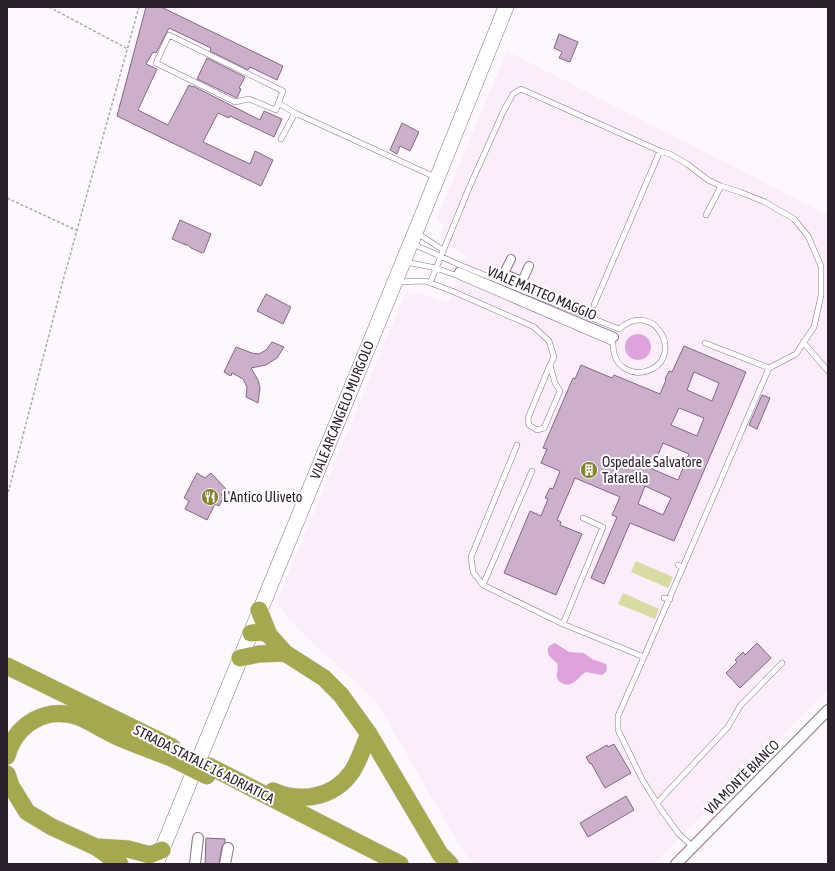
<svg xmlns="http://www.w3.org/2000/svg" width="835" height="871" font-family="'Asap Condensed',sans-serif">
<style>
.built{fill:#fcedfb}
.green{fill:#d9dca2}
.water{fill:#dea3dc}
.building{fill:#ccafcb;stroke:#826881;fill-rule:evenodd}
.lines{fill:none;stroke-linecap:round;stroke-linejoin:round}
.service-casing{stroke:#8b708a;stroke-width:6}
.pedestrian-casing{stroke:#8b708a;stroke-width:10}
.minor-casing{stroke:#8b708a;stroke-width:12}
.secondary-casing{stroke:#8b708a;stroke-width:16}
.trunk-casing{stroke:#d9d7d9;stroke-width:18}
.path{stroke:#afa7af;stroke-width:1.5;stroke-dasharray:3 2;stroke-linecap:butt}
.service{stroke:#fff;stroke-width:5}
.pedestrian{stroke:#fff;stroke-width:8}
.minor{stroke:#fff;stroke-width:10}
.secondary{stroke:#fff;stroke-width:15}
.trunk{stroke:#a6a850;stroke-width:17}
.trunk-bridge-casing{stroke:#d9d7d9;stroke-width:18;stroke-linecap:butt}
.trunk-bridge{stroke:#a6a850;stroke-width:17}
.labels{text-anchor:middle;stroke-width:4;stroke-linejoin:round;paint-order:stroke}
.street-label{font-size:14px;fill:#2b202b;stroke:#fff}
.poi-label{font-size:14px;fill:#2b202b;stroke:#fff;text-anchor:start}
</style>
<rect width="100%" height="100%" fill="#fef8fe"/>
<path class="built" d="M507 51 828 215V690L655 864H472L458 843 376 701 305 636 276 603 406 292 416 295 418 292 448 303 466 257 439 239 444 225 436 220Z"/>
<path class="green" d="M636 561 673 577 668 588 631 572Z
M623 593 659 609 655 619 618 604Z"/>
<path class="water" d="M625 347a13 13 0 1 1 26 0a13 13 0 1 1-26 0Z
M555 643 569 652 584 653 592 659 606 664 607 667 606 672 602 675 586 672C579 676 572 689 562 683 560 682 558 681 557 678 556 673 559 668 557 663 551 657 545 655 549 646Z"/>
<path class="building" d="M146 7H161L283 66 277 80 250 67 248 70 210 51 211 48 169 28 156 53 153 52 146 64 157 69 138 110 168 125 189 85 193 87V86L260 120 264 111 282 119 274 137 230 116 229 118 218 113 203 142 250 164 255 151 273 160 261 186 117 116Z
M559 34 578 42 570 62 559 58 562 52 554 48Z
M207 58 245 77 239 88 241 89 237 98 197 79Z
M402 123 419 132 410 151 400 146 397 154 390 150Z
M180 220 211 234 204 252 202 253 191 248 188 245H186L172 239Z
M266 294 291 307 283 324 257 311Z
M272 342 284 347 277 358 266 365 251 368 258 380 260 388 258 403 246 397 247 387 243 379 232 373 231 376 224 372 236 347 252 353 259 354 266 350Z
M684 346 746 372 674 541 630 523 604 584 591 578 617 517 612 515 620 497 575 478 557 520 561 522 560 525 582 534 556 595 504 573 530 511 541 516 548 499 545 498 550 488 553 489 560 471 541 463 547 449 543 448 573 378 575 379 581 365 612 378 614 375 660 394 666 380 665 379 669 371 672 372ZM694 372 719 383 712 401 687 390ZM679 408 704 418 697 436 671 425ZM663 443 689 454 678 480 652 469ZM645 486 671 498 663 515 638 504Z
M762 395 770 398 757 429 749 425Z
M197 473 205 478 211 473 226 489 221 495 224 496 219 506 215 504 207 520 185 509 189 501 184 498Z
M757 643 771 658 740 688 726 673 737 662 735 660 743 652 745 655Z
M614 744 631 773 605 788 591 763 590 764 586 757 607 745 608 747Z
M626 796 634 810 588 837 580 823Z
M206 838 225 839V842L222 847 219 864H205Z"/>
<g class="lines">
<defs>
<path id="service" d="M169 35 283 91 276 110 249 99 235 102 156 63Z
M278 103 295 113 435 177
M281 139 295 113
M706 215 721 186
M417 233 443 250
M406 262 436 268 458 276 613 343C613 355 616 365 628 370 636 374 644 373 652 369 683 353 654 299 619 329L462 266 411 243
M397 282 425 281 452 291 534 327 549 341 554 357 550 365 528 418 529 425 537 430 544 428 560 391 555 383 550 365
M430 283 469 188 504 110 513 94 521 89 660 151 670 154 687 164 708 180 721 186 740 192 765 202 794 219 808 236 821 266V296L814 327 796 354 769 368 644 657 563 624 483 585 532 471
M594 305 660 151
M803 342 828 371
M705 343 769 368
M678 565 683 568
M483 585 473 572 471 557 517 445
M664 598 670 599
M563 624 603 527 583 518
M644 657 618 716V730L642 779 660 808 679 834 693 847
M657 803 728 727 740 706 782 663"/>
<path id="pedestrian" d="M506 269 511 259
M459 272 614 337
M505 274 519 280
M524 277 529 266"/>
<path id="minor" d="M195 864 198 838
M225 864 228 848
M676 864 828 710"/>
<path id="secondary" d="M156 864 417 228 506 7"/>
<path id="trunk" d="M259 610 269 635
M251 633 262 632 269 635 285 653 324 678 341 695 369 734 440 854 450 864
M240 658 259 654 285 653
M7 666 172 747
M7 756C16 723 47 706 79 717 93 723 106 732 120 738 136 745 153 751 169 757
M209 766 400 864
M7 774 11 786 27 812 52 827 96 847 120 864
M273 791C301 803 333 798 351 773 359 762 363 747 369 734
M96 847 128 849 150 855 162 850"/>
</defs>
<use href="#service" class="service-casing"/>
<use href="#pedestrian" class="pedestrian-casing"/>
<use href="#minor" class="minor-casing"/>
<use href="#secondary" class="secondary-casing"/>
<use href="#trunk" class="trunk-casing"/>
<path class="path" d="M49 7 128 49
M7 198 78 231
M7 497 64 277 139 7"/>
<use href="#service" class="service"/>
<use href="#pedestrian" class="pedestrian"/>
<use href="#minor" class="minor"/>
<use href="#secondary" class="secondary"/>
<use href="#trunk" class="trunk"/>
<defs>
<path id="trunk-bridge" d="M169 757 207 776"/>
</defs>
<use href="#trunk-bridge" class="trunk-bridge-casing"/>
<use href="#trunk-bridge" class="trunk-bridge"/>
</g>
<defs>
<symbol id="building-disc" viewBox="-11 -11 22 22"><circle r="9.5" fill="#838630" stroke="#fff"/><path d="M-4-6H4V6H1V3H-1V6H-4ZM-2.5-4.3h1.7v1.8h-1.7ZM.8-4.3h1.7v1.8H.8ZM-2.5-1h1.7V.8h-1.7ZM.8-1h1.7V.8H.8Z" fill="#fff"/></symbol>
<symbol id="restaurant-disc" viewBox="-11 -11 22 22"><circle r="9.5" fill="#838630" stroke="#fff"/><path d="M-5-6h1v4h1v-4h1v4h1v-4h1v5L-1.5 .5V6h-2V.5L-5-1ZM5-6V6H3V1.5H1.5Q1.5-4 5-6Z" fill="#fff"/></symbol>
</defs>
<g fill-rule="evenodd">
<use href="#building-disc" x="579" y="460" width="20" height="20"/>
<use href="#restaurant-disc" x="200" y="487" width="20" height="20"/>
</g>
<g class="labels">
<g class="street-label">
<text transform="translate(542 293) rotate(23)" y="5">VIALE MATTEO MAGGIO</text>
<text transform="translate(342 410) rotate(-68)" y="5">VIALE ARCANGELO MURGOLO</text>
<text transform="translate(204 764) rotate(27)" y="5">STRADA STATALE 16 ADRIATICA</text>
<text transform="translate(742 777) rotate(-45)" y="5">VIA MONTE BIANCO</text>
</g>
<g class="poi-label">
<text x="602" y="467">Ospedale Salvatore<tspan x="602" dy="16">Tatarella</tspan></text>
<text x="223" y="502">L'Antico Uliveto</text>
</g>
</g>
<rect width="835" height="871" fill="none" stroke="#2b202b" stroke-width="16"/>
</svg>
